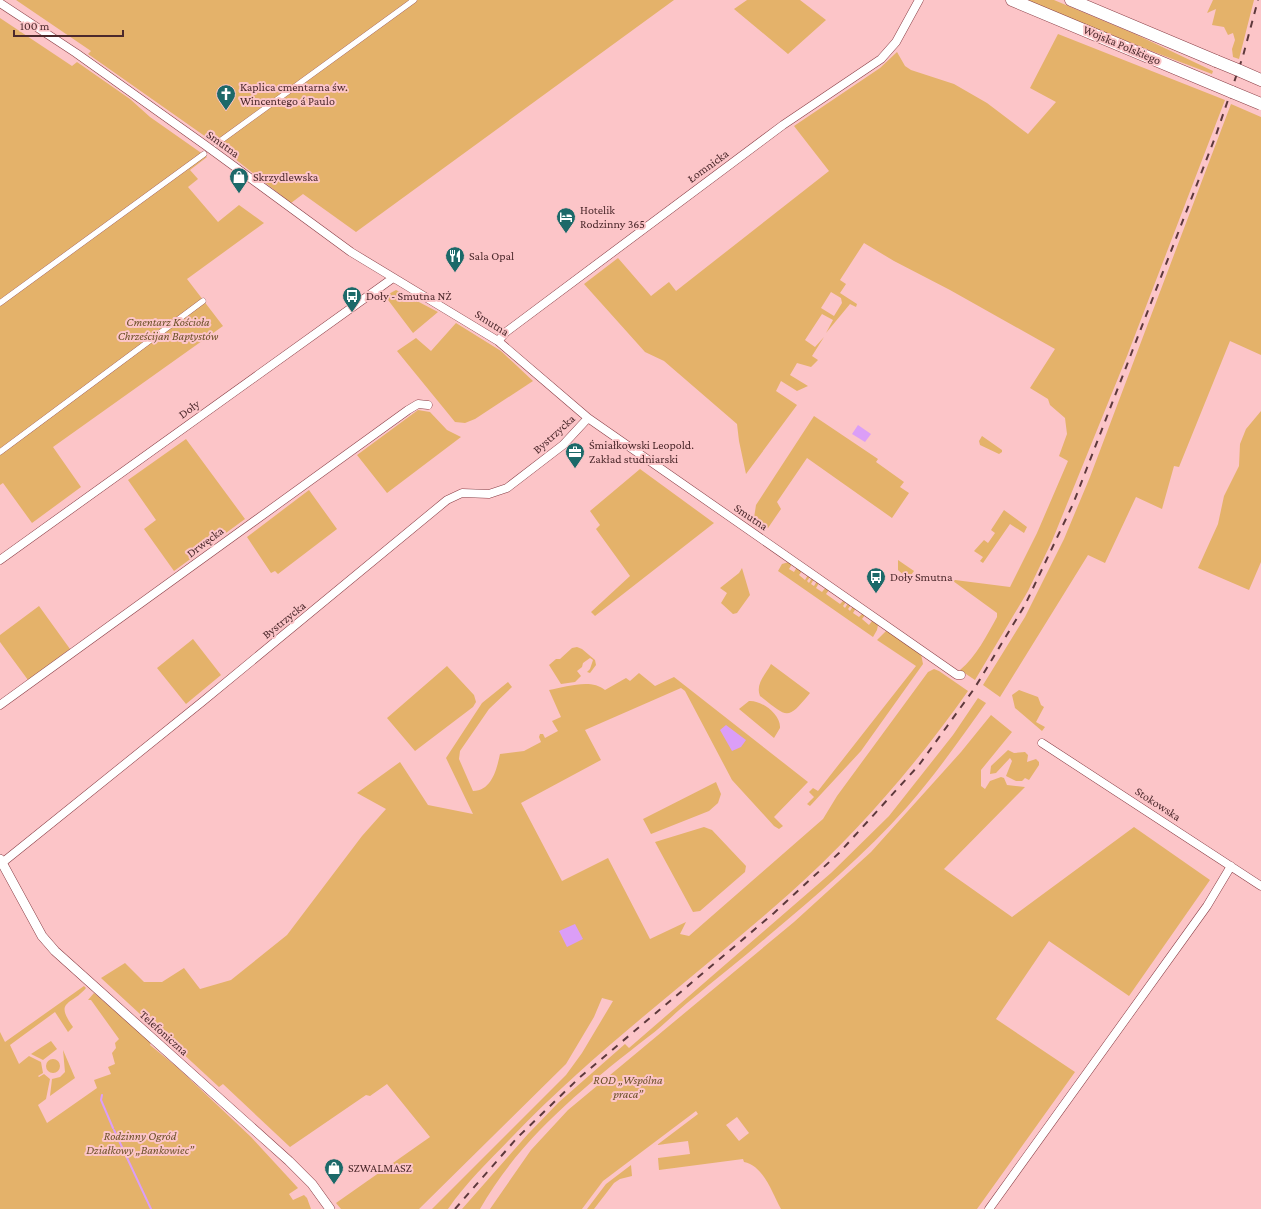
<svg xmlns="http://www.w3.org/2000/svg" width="1261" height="1209" font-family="'Crimson Pro',serif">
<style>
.green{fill:#e4b26a;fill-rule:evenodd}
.water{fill:#db9ef7}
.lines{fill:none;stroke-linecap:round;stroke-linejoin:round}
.stream{stroke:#db9ef7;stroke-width:2}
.pedestrian-casing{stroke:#893d45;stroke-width:6}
.minor-casing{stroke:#893d45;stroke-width:9}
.tertiary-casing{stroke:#893d45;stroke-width:10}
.primary-casing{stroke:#893d45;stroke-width:13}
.pedestrian{stroke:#fff;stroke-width:5.5}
.minor{stroke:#fff;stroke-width:8}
.tertiary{stroke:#fff;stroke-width:9}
.primary{stroke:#fff;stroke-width:12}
.rail{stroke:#5e393c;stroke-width:2;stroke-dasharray:7 7;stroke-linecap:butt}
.primary-bridge-casing{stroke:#893d45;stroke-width:13;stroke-linecap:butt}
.primary-bridge{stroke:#fff;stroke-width:12}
.labels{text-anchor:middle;stroke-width:4;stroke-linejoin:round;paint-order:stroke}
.street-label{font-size:12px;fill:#4c292c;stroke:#fcc5c8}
.poi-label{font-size:12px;fill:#4c292c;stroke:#fcc5c8;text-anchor:start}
.park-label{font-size:12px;font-style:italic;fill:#6d5129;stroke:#fcc5c8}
</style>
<rect width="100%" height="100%" fill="#fcc5c8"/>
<path class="green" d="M16 0H674L356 232 303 194 291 203 216 144 88 54 91 51Z
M747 0H800L826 20 788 54 734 9Z
M1025 0H1054L1135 34 1213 71 1212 74 1146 49Z
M1213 0H1254L1239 59 1233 57 1232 49 1235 40 1233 33 1228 35 1224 27 1212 25 1216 9 1207 13Z
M0 18 72 66 77 62 130 99 150 117 207 157 190 170 198 179 188 187 218 222 239 205 264 223 187 279 223 326 53 447 81 487 32 523 3 483 0 485Z
M1058 34 1225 100 1127 356 1052 541 1028 591 975 680 960 670C976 657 987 635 997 617V613L953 581 955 580 1010 587 1037 533 1068 461 1059 456 1067 434 1065 418 1050 405 1048 399 1030 388 1055 349 950 290 894 261 864 243 840 280 846 284 840 293 857 304 856 307 850 304 826 333 833 320 822 314 805 340 815 347 824 337 812 356 818 360 811 367 797 363 790 375 808 386 797 391 781 381 776 391 797 405 746 474 739 441 737 424 664 361 645 352 584 284 618 258 651 296 669 282 676 291 829 171 794 126 880 68 897 52 905 66 911 70 954 84 987 103 1028 134 1056 102 1030 88ZM831 292 841 298 842 303 834 316 821 308Z
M1231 104 1261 117V355L1230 341 1179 467 1174 466 1162 509 1136 497 1105 563 1088 555 1000 697 983 685 1025 617 1064 539 1090 477Z
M396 290 438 312 413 333 385 296Z
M456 323 501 351 533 381 475 419 465 423 455 422 397 351 416 338 431 351Z
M418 410 430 412 447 430 461 437 387 493 357 455Z
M1261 411V562L1249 590 1198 568 1218 524 1224 496 1239 466 1240 444 1246 429Z
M814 416 878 459 876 462 904 482 900 487 909 493 892 518 807 458 777 502 781 509 768 528 754 518 756 505Z
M982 436 1002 450V452L999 454 980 445 979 441Z
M186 439 245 519 174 571 144 529 156 520 128 480Z
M640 469 714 523 595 616 591 612 630 576 596 529 600 525 590 511Z
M309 490 337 529 278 574 275 571 271 573 247 537Z
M1004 510 1027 527 1024 533 1010 524 983 563 980 561 983 557 974 551 984 540 988 543 995 533 991 530Z
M898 560 914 571 908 579 898 570Z
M789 562 792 564 789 569 794 572 797 567 802 571 799 575 805 580 808 575 810 577 807 581 809 583 812 578 814 579 811 584 814 586 817 581 819 583 816 588 822 592 826 587 829 590 826 594 840 604 844 600 846 602 843 606 845 608 848 603 851 605 848 609 850 611 853 606 856 608 853 613 859 617 863 613 865 615 862 619 869 625 872 621 878 625 877 630 873 637 778 571 782 564Z
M742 568 750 595 737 613 733 614 721 603 727 593 720 588 739 573Z
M39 606 70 649 28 680 0 642V635Z
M887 630 921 654 923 664 861 751 810 806 807 804 814 797 809 792 813 788 818 791 916 666 877 640Z
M193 639 221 675 186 704 157 668Z
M577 647 582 649 595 660 596 665 590 673 587 672 590 669 593 660 590 658 583 663 582 667 577 671 581 676 575 682 561 684 549 665 556 659H560L572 648Z
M771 664 810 693C787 721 788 718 760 696 755 684 766 674 771 664Z
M447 666 474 695 476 702 473 707 415 751 387 718Z
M934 669 939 671 968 691C916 765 857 833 790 893 698 975 597 1048 512 1137 490 1160 466 1183 448 1209H432L566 1075 582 1053 613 1001 602 998 594 1017 566 1064 419 1209H341L336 1203 430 1137 387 1084 370 1096 366 1095 290 1147 223 1084 219 1087 101 978 125 963 144 982H162L184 968 200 989 231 980 287 935 362 836 386 809 357 793 400 762 428 805 473 814 446 758 482 703 508 682 512 687 489 709 460 751 459 759 473 791C492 791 497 768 500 754L524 751 541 742 539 737 540 734H543L545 738 558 731 552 721 561 717 549 690C566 687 591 678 605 690L626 678 630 681 639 673 655 686 674 677 808 782 774 817 783 826 779 829 774 826 732 780 685 691 681 688 585 730 601 760 521 803 562 881 608 858 650 939 686 922 680 934 689 936 823 819 837 796 928 672Z
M1019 690 1038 697 1041 705 1044 707 1036 722 1045 727 1042 731 1015 708 1012 695Z
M978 698 986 703C961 738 936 774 907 807 865 854 816 896 767 937 743 958 717 978 692 999 677 1011 663 1026 648 1037 585 1086 520 1138 480 1209H462L528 1134 559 1102 625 1044 629 1048 831 873 889 816 953 735Z
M749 701C762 700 781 715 780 728L774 738 739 709Z
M991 715 1012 732 981 770V786L985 789 990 781 1001 777 1004 778 1007 785 1025 787 944 869 1012 917 1134 827 1210 880 1129 996 1049 941 996 1019 1075 1072 977 1209H781C772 1193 764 1166 744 1162L743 1159 659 1170 658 1158 690 1154 688 1141 657 1145 698 1114 696 1111 603 1181 582 1209H490L531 1150 568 1110 794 922 871 852 961 752ZM737 1117 749 1133 739 1141 726 1125Z
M1008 750 1014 753 1025 752 1028 755 1027 762 1036 759 1039 762V765L1029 780 1025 778 1022 781H1016L1006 776 1012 761 1010 758 996 773 990 774 991 766Z
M716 782 721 794 718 803 709 811 651 834 643 819Z
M704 827 712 830 746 866 745 872 700 911 693 912 655 842Z
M84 986 86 988C71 1006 54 1000 73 1027L68 1032 55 1012 10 1045 19 1064 29 1056 41 1062 43 1073 38 1076 39 1077 44 1074 50 1079 46 1099 38 1105 47 1123 97 1088 94 1080 111 1074 108 1067 115 1064 112 1053 116 1048 115 1043 119 1039 91 1000H88L94 993 151 1042 150 1045 177 1067 251 1137 298 1188 289 1194 293 1200 304 1195 307 1198 311 1209H0V1032L5 1042Z
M51 1041 57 1049 43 1060 31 1054Z
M63 1050 75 1078 50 1096 52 1079 60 1077 65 1072Z
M46 1066a7 7 0 1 1 14 0a7 7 0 1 1-14 0Z
M631 1165 632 1176 620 1179 614 1183 594 1209H587L606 1184Z"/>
<path class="water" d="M858 425 871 434 865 442 852 434Z
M726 725 746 740 741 747 732 751 720 730Z
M575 924 583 939 567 947 559 931Z"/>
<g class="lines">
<path class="stream" d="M102 1095 101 1100 113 1128
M114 1130 151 1209"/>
<defs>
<path id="pedestrian" d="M216 144 414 0
M0 303 204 154
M0 452 203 301"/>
<path id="minor" d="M0 3 76 53 205 145 351 252 498 341 588 418 957 675H961
M498 341 506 332 783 125 881 59 896 42 919 0
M0 560 393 278
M0 705 408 410 418 404 428 405
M1042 743 1261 886
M2 863 202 702 447 500 462 493 489 494 507 488 563 445 588 418
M989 1209 1207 906 1231 866"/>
<path id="tertiary" d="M0 859 42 936 55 951 289 1161 312 1184 330 1209"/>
<path id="primary" d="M1012 0 1232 92
M1071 0 1216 61
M1238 70 1261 80"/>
</defs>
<use href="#pedestrian" class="pedestrian-casing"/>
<use href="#minor" class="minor-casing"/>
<use href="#tertiary" class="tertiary-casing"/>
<use href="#primary" class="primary-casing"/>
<use href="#pedestrian" class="pedestrian"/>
<use href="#minor" class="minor"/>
<use href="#tertiary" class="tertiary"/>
<use href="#primary" class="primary"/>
<path class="rail" d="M455 1209 517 1138 579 1078 774 913 839 853 919 765 974 689 1025 605 1073 504 1216 135 1243 56 1258 0"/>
<defs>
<path id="primary-bridge" d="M1216 61 1238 70
M1232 92 1261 104"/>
</defs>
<use href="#primary-bridge" class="primary-bridge-casing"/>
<use href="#primary-bridge" class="primary-bridge"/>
</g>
<defs>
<symbol id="church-pin" viewBox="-11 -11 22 30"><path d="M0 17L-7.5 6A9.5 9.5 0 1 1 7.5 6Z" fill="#1c6969" stroke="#fcc5c8"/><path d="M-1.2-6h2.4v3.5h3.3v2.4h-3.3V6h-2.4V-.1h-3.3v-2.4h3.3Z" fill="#fff"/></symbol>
<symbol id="shop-pin" viewBox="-11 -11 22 30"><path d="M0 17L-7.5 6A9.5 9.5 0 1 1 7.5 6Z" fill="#1c6969" stroke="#fcc5c8"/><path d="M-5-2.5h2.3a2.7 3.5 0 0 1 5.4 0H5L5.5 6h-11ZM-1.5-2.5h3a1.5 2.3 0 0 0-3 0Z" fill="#fff"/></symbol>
<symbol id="hotel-pin" viewBox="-11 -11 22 30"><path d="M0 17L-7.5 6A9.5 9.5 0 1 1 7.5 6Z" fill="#1c6969" stroke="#fcc5c8"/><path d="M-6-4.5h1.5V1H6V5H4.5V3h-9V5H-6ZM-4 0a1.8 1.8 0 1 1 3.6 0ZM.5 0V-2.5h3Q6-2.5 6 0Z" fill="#fff"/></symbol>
<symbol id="restaurant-pin" viewBox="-11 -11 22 30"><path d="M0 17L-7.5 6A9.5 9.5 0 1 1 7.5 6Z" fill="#1c6969" stroke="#fcc5c8"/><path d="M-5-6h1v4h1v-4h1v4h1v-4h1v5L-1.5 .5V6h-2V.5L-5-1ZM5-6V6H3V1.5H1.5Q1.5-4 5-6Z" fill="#fff"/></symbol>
<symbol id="bus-pin" viewBox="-11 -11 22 30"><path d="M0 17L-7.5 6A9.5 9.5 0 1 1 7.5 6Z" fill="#1c6969" stroke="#fcc5c8"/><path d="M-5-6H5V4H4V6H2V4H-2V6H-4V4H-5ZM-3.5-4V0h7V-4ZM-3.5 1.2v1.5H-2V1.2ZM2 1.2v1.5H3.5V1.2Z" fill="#fff"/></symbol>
<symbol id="office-pin" viewBox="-11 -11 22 30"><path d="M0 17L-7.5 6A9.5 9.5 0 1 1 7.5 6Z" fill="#1c6969" stroke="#fcc5c8"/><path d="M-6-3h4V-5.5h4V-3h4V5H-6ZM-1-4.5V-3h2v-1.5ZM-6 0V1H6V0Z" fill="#fff"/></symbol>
</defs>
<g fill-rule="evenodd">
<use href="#church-pin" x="215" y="83" width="22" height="30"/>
<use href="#shop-pin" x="228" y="166" width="22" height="30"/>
<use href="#hotel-pin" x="555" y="206" width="22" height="30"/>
<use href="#restaurant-pin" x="444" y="245" width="22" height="30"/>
<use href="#bus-pin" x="341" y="285" width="22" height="30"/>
<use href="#office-pin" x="564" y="441" width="22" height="30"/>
<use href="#bus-pin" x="865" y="566" width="22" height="30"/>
<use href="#shop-pin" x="323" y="1157" width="22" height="30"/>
</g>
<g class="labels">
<g class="street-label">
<text transform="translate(1122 45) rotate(23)" y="4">Wojska Polskiego</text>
<text transform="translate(223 144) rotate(36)" y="4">Smutna</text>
<text transform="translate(708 166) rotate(-36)" y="4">Łomnicka</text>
<text transform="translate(492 323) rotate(33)" y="4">Smutna</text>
<text transform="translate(189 409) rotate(-36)" y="4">Doły</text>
<text transform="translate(554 434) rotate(-42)" y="4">Bystrzycka</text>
<text transform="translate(751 517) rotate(34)" y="4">Smutna</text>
<text transform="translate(205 542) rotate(-37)" y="4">Drwęcka</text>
<text transform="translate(284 620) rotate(-39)" y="4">Bystrzycka</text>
<text transform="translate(1158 804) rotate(33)" y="4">Stokowska</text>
<text transform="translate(164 1033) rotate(42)" y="4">Telefoniczna</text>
</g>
<g class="poi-label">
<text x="240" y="91">Kaplica cmentarna św.<tspan x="240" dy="14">Wincentego á Paulo</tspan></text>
<text x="253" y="181">Skrzydlewska</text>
<text x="580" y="214">Hotelik<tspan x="580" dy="14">Rodzinny 365</tspan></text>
<text x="469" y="260">Sala Opal</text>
<text x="366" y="300">Doły - Smutna NŻ</text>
<text x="589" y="449">Śmiałkowski Leopold.<tspan x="589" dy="14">Zakład studniarski</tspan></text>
<text x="890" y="581">Doły Smutna</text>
<text x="348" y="1172">SZWALMASZ</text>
</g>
<g class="park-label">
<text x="168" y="326">Cmentarz Kościoła<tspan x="168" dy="14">Chrześcijan Baptystów</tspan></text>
<text x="628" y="1084">ROD „Wspólna<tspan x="628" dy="14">praca”</tspan></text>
<text x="140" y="1140">Rodzinny Ogród<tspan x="140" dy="14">Działkowy „Bankowiec”</tspan></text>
</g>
</g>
<path d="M14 30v6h109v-6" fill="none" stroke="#4c292c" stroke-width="2"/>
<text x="20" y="30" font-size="12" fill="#4c292c" stroke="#fcc5c8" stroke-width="3" paint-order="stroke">100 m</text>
</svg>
